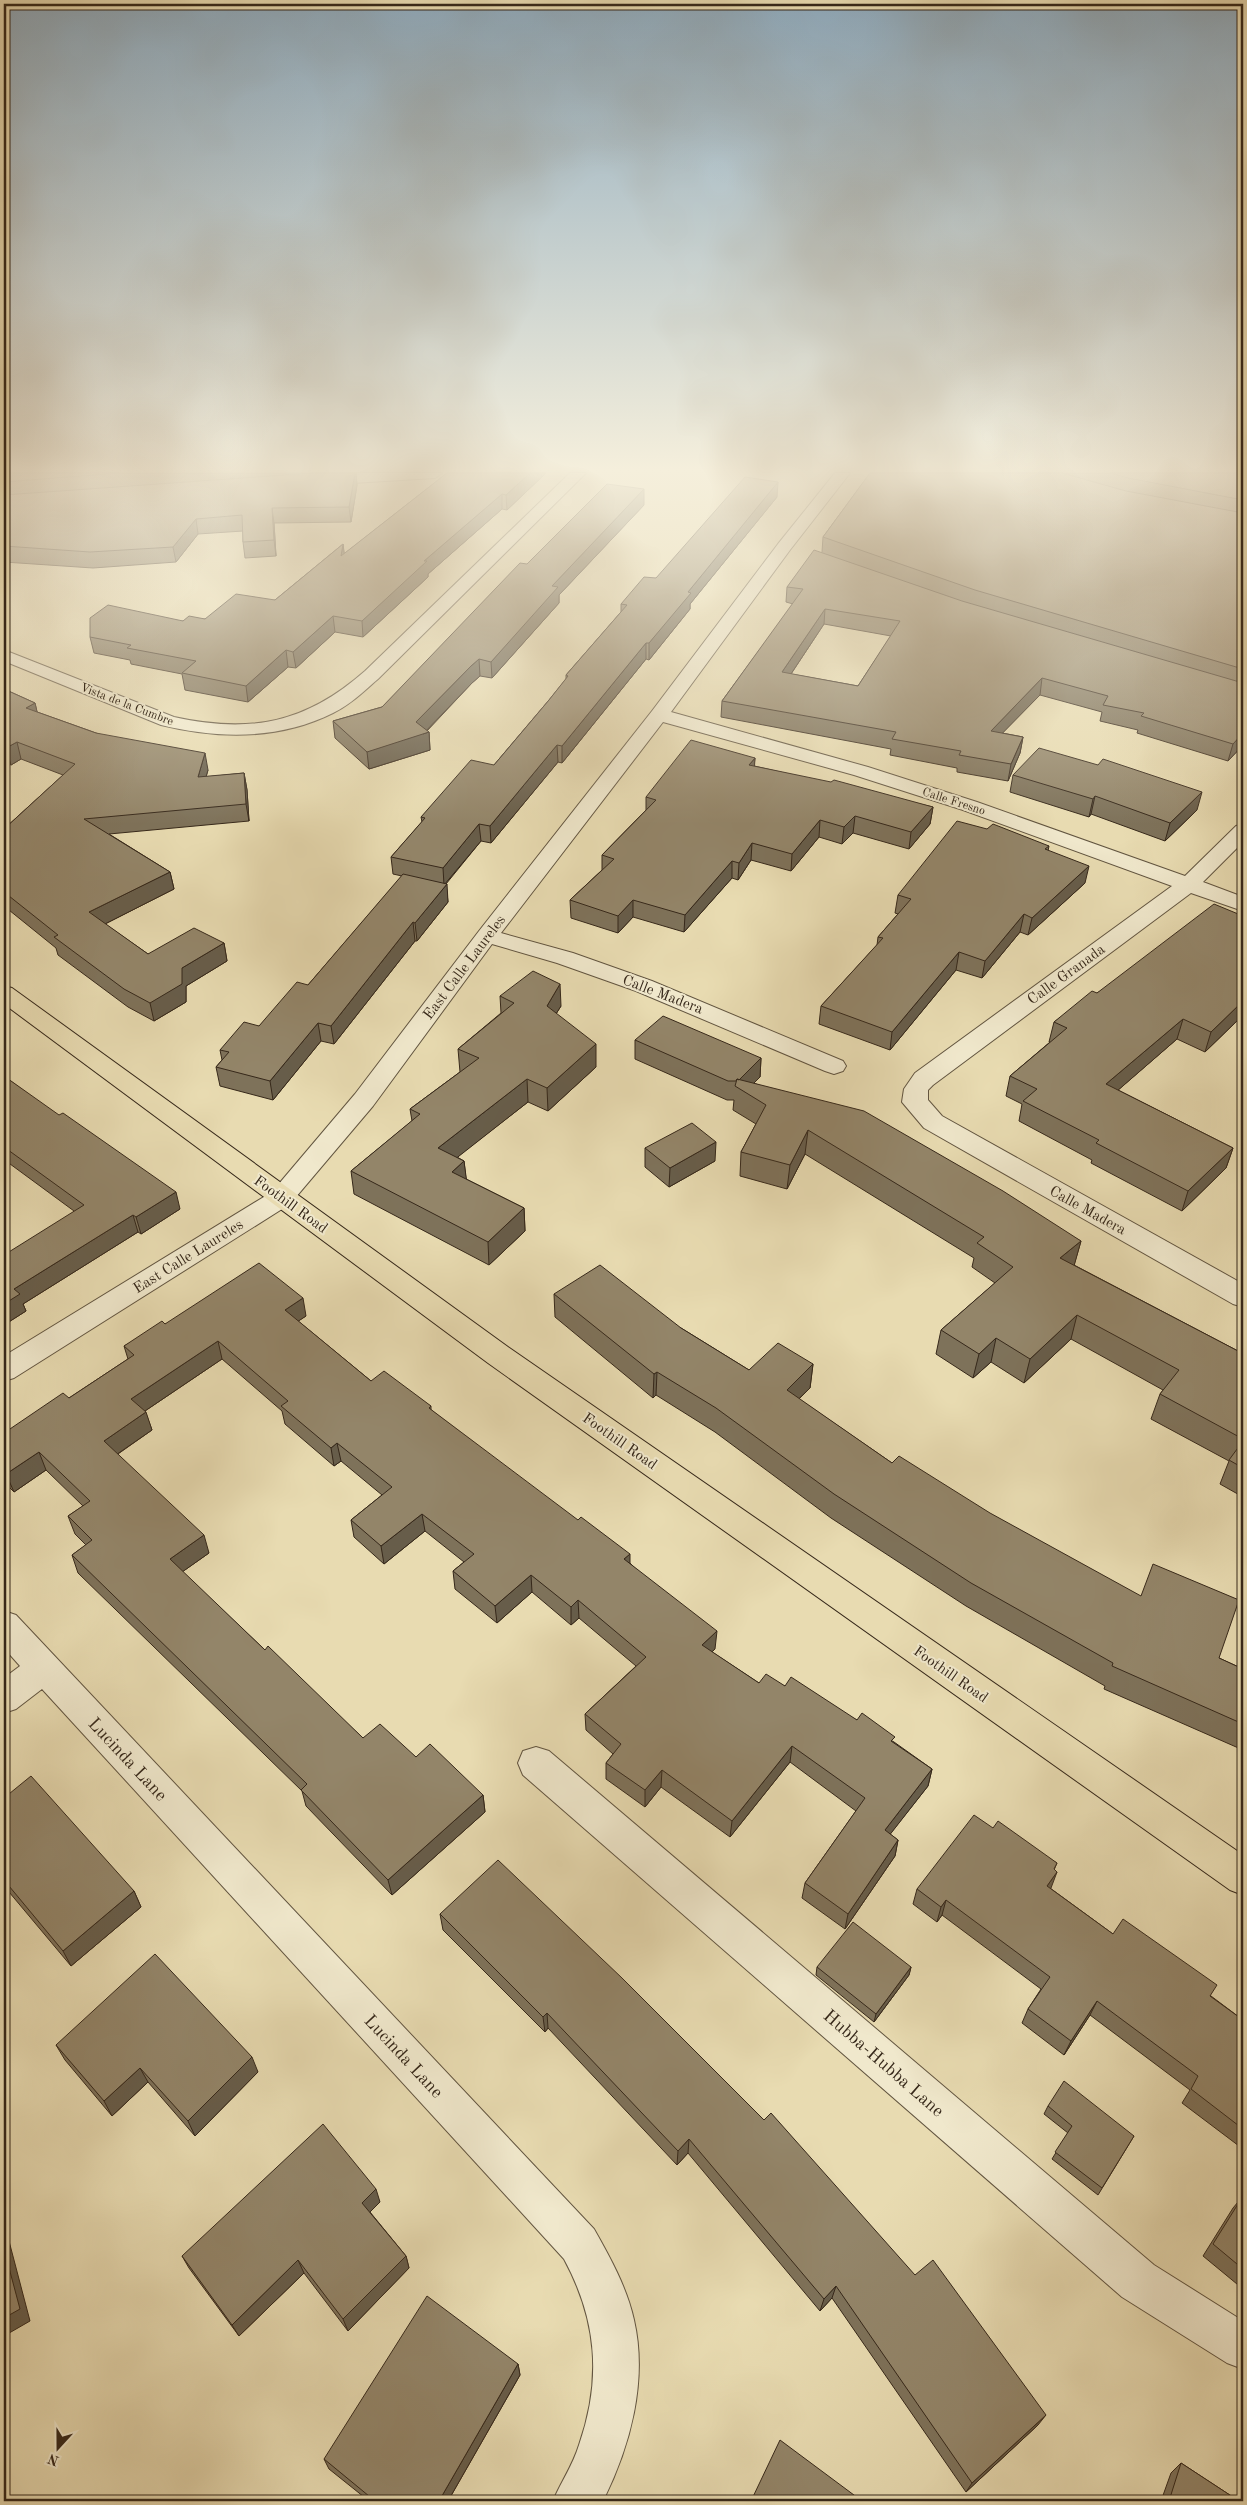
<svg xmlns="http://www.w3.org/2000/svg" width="1247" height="2505" font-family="'Old Standard TT',serif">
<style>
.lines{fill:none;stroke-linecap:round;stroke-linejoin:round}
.minor-casing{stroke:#625540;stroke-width:2}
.major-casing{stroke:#36281a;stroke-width:2}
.minor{fill:#f0e8cc;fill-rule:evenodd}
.major{fill:#e8dbb1;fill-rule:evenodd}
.wall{fill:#7e725a;stroke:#36281a;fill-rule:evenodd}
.shaded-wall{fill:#675d4a;stroke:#36281a}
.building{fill:#938569;stroke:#36281a;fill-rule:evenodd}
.labels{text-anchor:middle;stroke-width:4;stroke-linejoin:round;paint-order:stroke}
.far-street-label{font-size:12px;fill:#36281a;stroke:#f0e8cc}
.street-label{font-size:15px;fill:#36281a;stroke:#f0e8cc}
.near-street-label{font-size:18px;fill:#36281a;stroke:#f0e8cc}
</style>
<rect width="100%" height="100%" fill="#e8dbb1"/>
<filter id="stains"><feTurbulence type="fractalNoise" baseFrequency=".004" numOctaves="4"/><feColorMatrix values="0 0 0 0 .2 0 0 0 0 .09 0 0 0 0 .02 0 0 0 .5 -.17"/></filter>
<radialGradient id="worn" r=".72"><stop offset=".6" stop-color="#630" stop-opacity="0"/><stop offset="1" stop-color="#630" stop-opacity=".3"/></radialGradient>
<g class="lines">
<defs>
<path id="minor" d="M352 473H442L435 478 319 485 311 480 319 475Z
M570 473H586L378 679C364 691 350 705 333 713 279 740 218 739 161 725L4 661V650L174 717C251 734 306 723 365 671Z
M835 473H850L790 550 671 712 868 767 977 802 1185 876 1236 826 1243 824V842L1203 882 1243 897V911L1191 893 933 1085 928 1090V1100L942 1116 1243 1284V1307L1233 1304 924 1128 902 1102 904 1089 915 1073 1172 886 963 810 854 775 663 722 501 933 573 953 652 981 843 1061 846 1066 843 1071 834 1074 825 1071 636 991 557 963 492 944 373 1106 290 1204 14 1378 4 1381V1356L272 1192 355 1094 479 931 652 711 778 544Z
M4 1611 16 1615 594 2229C610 2257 627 2288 634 2320 648 2381 630 2447 603 2501H553C561 2482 573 2465 579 2445 602 2379 597 2320 564 2259L42 1689 16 1709 4 1713V1678L20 1666 4 1648Z
M536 1747 549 1751 1154 2265 1243 2321V2369L1227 2363 1122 2297 523 1775 518 1763 523 1751Z"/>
<path id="major" d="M4 986 12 988 508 1347 1243 1855V1895L1230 1890 488 1363 4 1004Z"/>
</defs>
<use href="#minor" class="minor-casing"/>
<use href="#major" class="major-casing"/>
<use href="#minor" class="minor"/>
<use href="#major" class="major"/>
</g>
<path class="wall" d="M4 473H356L357 485 351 522 274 523 276 556 245 558 243 542V531L198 534 176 562 93 568 4 562Z
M447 473H546L507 510 502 509 428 574V577L363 637 335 632 296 668 288 667 248 702 185 690 182 674 131 664 130 660 94 653 90 637 183 621 205 619 275 600 343 544 344 554Z
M870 473H1243V746V745L1228 761 1137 733 1138 730 1100 721 1102 712 1040 695 1002 733 1023 737 1020 753 1008 781 957 772V768L890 755 891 749 721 717 722 701 793 604 786 602 787 587 822 552 823 537ZM824 624 891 636 858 686 791 674Z
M777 497 690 604V609L649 660 646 659 562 763 558 762 491 843 481 841 446 884 448 902 417 941H415L334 1044 321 1041 273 1100 220 1086 216 1067 222 1060 220 1050 259 1026 308 985 402 876 393 874 391 857 422 822 421 817 494 765 549 700 566 679V675L621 612V604L656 578Z
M644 505 559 595V603L492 678 480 676 472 683 427 731 429 732 430 750 369 769 335 738 333 721 382 707 527 564Z
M4 689 35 703 37 712 96 733 208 770 206 777 244 773 247 790 249 821 109 834 170 872 174 889 105 924 148 954 224 943 227 961 186 986V1002L154 1021 128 1007 58 955 56 948 4 906V829L63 775 21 759 11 765 4 762Z
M755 758 754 766 933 807 930 824 909 849 853 833 842 844 819 837 791 871 751 860 738 880 732 878 684 932 633 917 618 933 571 918 570 900 602 870V855L646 810V797Z
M1013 775 1197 810 1165 841 1091 814 1089 817 1010 792Z
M1049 846 1048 851 1085 883 1028 935 1020 932 982 978 956 970 890 1050 819 1024 821 1006 877 945 878 937 898 914 895 913 898 895Z
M1243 916V1019L1240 1018 1205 1052 1177 1039 1118 1090 1233 1148 1226 1168 1182 1211 1091 1163 1092 1160 1019 1121 1022 1104 1006 1096 1010 1076 1050 1042H1049L1054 1022 1097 993Z
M500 996 561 1006 556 1014 596 1067 548 1111 528 1102 457 1157 464 1161 466 1179 524 1208 525 1231 489 1265 354 1194 351 1171 412 1121 410 1109 460 1072 458 1049 501 1013Z
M635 1040 761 1058 760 1077 754 1083 1081 1241 1074 1265 1238 1351H1243V1497L1220 1484 1229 1461 1151 1419 1160 1394 1163 1390 1071 1339 1024 1383 991 1362 973 1378 936 1354 941 1330 995 1283 972 1267 974 1258 805 1154 787 1189 740 1176 741 1152 756 1124 733 1110 734 1100H727L635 1059Z
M4 1076 180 1209 141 1234 138 1232 23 1304 26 1311 4 1325 74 1211 6 1161 4 1155Z
M645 1148 715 1161 669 1187 645 1167Z
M1243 1156V1173L1238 1170Z
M554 1294 681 1328 749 1370 813 1364 810 1388 799 1399 892 1463 1219 1658 1243 1669V1750L1104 1689 1105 1686 966 1606 831 1518 715 1432 656 1395 653 1398 555 1317Z
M306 1316 298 1321 371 1381 431 1406V1410L630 1563 715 1649 712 1652 759 1683 785 1686 857 1720 894 1742 932 1769 928 1786 890 1834 898 1840 895 1856 845 1929 802 1898 805 1883 856 1811 790 1762 730 1837 661 1787 645 1807 606 1779V1763L613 1754 586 1730 585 1714 636 1666 579 1618 571 1625 532 1592 497 1623 455 1589 453 1571 464 1562 425 1531 384 1564 354 1537 351 1520 382 1495 341 1461 334 1466 285 1424 282 1411 222 1359 145 1411 152 1430 118 1454 209 1553 182 1572 265 1650 363 1738 416 1757 483 1795 485 1812 392 1895 306 1806 302 1791 78 1573 72 1555 86 1545 75 1534 68 1516 83 1506 46 1470 14 1492 4 1482V1433L69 1398 128 1359 124 1346 165 1324Z
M4 1798 134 1891 141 1907 71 1966 4 1886Z
M993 1828 1057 1863 1054 1870 1050 1888 1113 1934 1211 1996 1243 2020V2149L1182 2103 1190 2090 1090 2015 1064 2055 1022 2023 1028 2009 1041 1989 942 1915 937 1922 913 1904 917 1889Z
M440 1914 1038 2425 966 2492 832 2298 820 2311 688 2153 677 2165 548 2028 545 2032 443 1930Z
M817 1967H911L909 1975 874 2022 816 1975Z
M56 2045 258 2072 195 2136 148 2082 112 2116 65 2060Z
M1048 2106 1134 2136 1098 2195 1052 2159 1068 2133 1044 2114Z
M1243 2196V2289L1203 2256 1233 2208Z
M380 2202 370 2212 406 2256 409 2268 348 2331 304 2273 239 2336 189 2268 182 2256Z
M518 2364 520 2375 448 2501H369L329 2469 324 2459Z
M1181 2463 1239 2501H1161L1171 2473Z"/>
<path class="shaded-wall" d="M355 473H356L357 485 351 522 349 507Z
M530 473H546L507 510 506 495Z
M778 482 777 497 690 604V609L649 660V643L688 592Z
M644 489V505L559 595V603L492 678 491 662 552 586Z
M502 494V509L428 574V577L363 637 362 621 424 561Z
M272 508 274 523 276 556 274 540Z
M196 519 198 534 176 562 173 547Z
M343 544 345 559 341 556Z
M825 609 824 624 781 689 782 672Z
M333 616 335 632 296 668 293 652Z
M646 643V659L562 763V746Z
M286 650 288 667 248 702 246 686Z
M479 659 480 676 472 683 423 734 429 732 430 750 369 769 367 752 416 722 471 666Z
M1042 678 1040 695 988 748 991 731Z
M35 703 39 720 26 708Z
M1243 733V745L1228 761 1233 744Z
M1023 737 1020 753 1008 781 1011 764Z
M17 742 21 759 11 765 6 748Z
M557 745 558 762 491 843 490 826Z
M205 753 208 770 201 794 198 777Z
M755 758 754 774 749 765Z
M244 773 247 790 249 821 246 804Z
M1202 792 1197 810 1165 841 1170 823Z
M1095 796 1091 814 1089 817 1093 799Z
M933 807 930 824 909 849 911 832Z
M855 816 853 833 842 844 844 827Z
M820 820 819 837 791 871 792 854Z
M479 824 481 841 444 885 443 868Z
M752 843 751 860 738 880 739 863Z
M732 861V878L684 932 685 915Z
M1089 866 1085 883 1028 935 1032 918Z
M170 872 174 889 93 930 89 912Z
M447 884 448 902 417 941 415 923Z
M633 900V917L618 933V916Z
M1024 914 1020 932 982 978 985 961Z
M413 922 415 941 334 1044 331 1026Z
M224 943 227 961 186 986V1002L154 1021 150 1003 182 968Z
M959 952 956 970 890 1050 892 1032Z
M560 984 561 1006 547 1028V1006Z
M1243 1001V1008L1240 1018 1205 1052 1211 1032Z
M1183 1019 1177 1039 1101 1105 1106 1084Z
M318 1023 321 1041 273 1100 270 1081Z
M596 1044V1067L548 1111 547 1088Z
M761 1058 760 1077 745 1092 737 1081Z
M527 1079 528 1102 440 1171 438 1148Z
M808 1130 805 1154 787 1189 790 1165Z
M716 1142 715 1161 669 1187 670 1168Z
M1233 1148 1226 1168 1182 1211 1188 1191Z
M464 1161 467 1184 452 1172Z
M176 1192 180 1209 141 1234 136 1217Z
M524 1208 525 1231 489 1265 488 1242Z
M133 1215 138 1232 23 1304 26 1311 4 1325V1304L14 1289Z
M1081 1241 1074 1266 1060 1258Z
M303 1298 306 1316 288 1328 285 1310Z
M1077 1315 1071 1339 1024 1383 1030 1359Z
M996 1338 991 1362 973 1378 979 1354Z
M218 1341 222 1359 136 1417 131 1399Z
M813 1364 810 1388 784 1413 787 1390Z
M657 1372 656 1395 653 1398 654 1374Z
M146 1412 152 1430 110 1459 104 1441Z
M337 1443 341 1461 334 1466 331 1448Z
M39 1452 46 1470 14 1492 6 1474Z
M422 1514 425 1531 384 1564 381 1546Z
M204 1535 209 1553 175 1577 170 1559Z
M630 1554V1572L624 1559Z
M531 1575 532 1592 497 1623 495 1606Z
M578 1600 579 1618 571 1625V1607Z
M717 1631 715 1649 701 1662 702 1645Z
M792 1746 790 1762 730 1837 732 1821Z
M932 1769 928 1786 881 1846 885 1830Z
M662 1770 661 1787 645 1807V1790Z
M483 1795 485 1812 392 1895 388 1880Z
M898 1840 895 1856 845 1929 848 1914Z
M1057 1872 1051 1888 1041 1901 1047 1886Z
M134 1891 141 1907 71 1966 63 1951Z
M946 1900 942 1915 937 1922 941 1907Z
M911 1967 909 1975 874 2022 876 2014Z
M1097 2001 1090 2015 1064 2055 1071 2041Z
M547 2013 548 2028 545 2032 543 2017Z
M252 2057 258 2072 195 2136 188 2121Z
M140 2068 148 2082 112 2116 104 2101Z
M689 2139 688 2153 677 2165 678 2151Z
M376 2189 380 2202 366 2216 362 2203Z
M4 2222 30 2321 4 2336Z
M406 2256 409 2268 348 2331 343 2319Z
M298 2260 304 2273 239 2336 232 2325Z
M836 2286 832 2298 820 2311 824 2299Z
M518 2364 520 2375 448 2501H439Z
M1046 2415 1038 2425 966 2492 972 2483Z"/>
<path class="building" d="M4 473H119L4 482Z
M313 473H355L349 507 272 508 274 540 243 542 242 515 196 519 173 547 90 552 4 546V495Z
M447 473H530L506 495 502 494 424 561H427L362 621 333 616 293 652 286 650 246 686 182 673 196 661 127 648 131 645 90 637V618L108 605 183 621 189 616 205 619 236 594 275 600 343 544 341 556Z
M870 473H1062L1126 491 1243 513V669L975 590 823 537Z
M1110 473H1243V500L1128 478Z
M745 477 778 482 688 592 691 593 649 643H646L562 746 557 745 490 826 479 824 443 868 391 857 425 818 421 817 471 760 494 765 549 700 568 676 566 675 627 605 621 604 644 577 656 578Z
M607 484 644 489 552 586 558 587 491 662 479 659 471 666 416 722 429 732 367 752 333 721 382 707 520 563 527 564Z
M814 550 962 601 1243 683V733L1233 744 1141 716 1144 713 1103 705 1108 696 1042 678 991 731 1023 737 1011 764 959 755 961 751 892 739 896 732 722 701 803 589 787 587ZM825 609 900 621 858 686 782 672Z
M4 689 35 703 26 708 96 733 205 753 198 777 244 773 246 804 84 819 170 872 89 912 148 954 194 928 224 943 182 968V984L150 1003 124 989 54 937 58 935 4 892V829L75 764 17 742 6 748 4 747Z
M691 740 755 758 749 765 831 782 834 780 933 807 911 832 855 816 844 827 820 820 792 854 752 843 739 863 732 861 685 915 633 900 618 916 570 900 614 859 602 855 656 800 646 797Z
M1039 748 1098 765 1103 759 1202 792 1170 823 1095 796 1093 799 1013 775Z
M957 821 987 829 993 824 1049 846 1045 849 1089 866 1032 918 1024 914 985 961 959 952 892 1032 821 1006 883 938 878 937 911 899 898 895Z
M403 874 447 884 415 923 413 922 331 1026 318 1023 270 1081 216 1067 229 1052 220 1050 244 1022 259 1026 297 982 308 985Z
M1214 904 1243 916V1001L1211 1032 1183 1019 1106 1084 1233 1148 1188 1191 1096 1143 1099 1140 1023 1101 1037 1089 1010 1076 1067 1028 1054 1022 1092 991 1097 993Z
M533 971 560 984 547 1006 596 1044 547 1088 527 1079 438 1148 464 1161 452 1172 524 1208 488 1242 351 1171 420 1114 410 1109 479 1058 458 1049 514 1003 500 996Z
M663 1016 761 1058 739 1080 737 1079 736 1081H728L635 1040Z
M4 1076 59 1115 63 1113 176 1192 136 1217 133 1215 14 1289 20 1294 4 1304V1255L84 1205 4 1147V1142L10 1138 4 1134Z
M737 1079 864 1111 1003 1191 1081 1241 1060 1258 1238 1351 1240 1349 1243 1351V1439L1160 1394 1179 1370 1077 1315 1030 1359 996 1338 979 1354 941 1330 1013 1267 977 1243 984 1237 808 1130 790 1165 741 1152 766 1105 735 1086Z
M692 1123 716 1142 670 1168 645 1148Z
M259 1263 303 1298 285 1310 371 1381 384 1371 431 1406 429 1408 578 1520 581 1517 630 1554 624 1559 717 1631 702 1645 759 1683 766 1674 785 1686 791 1677 857 1720 862 1713 895 1737 891 1741 932 1769 885 1830 898 1840 848 1914 805 1883 865 1798 792 1746 732 1821 662 1770 645 1790 606 1763 621 1744 585 1714 646 1657 578 1600 571 1607 531 1575 495 1606 453 1571 474 1554 422 1514 381 1546 351 1520 392 1487 337 1443 331 1448 281 1406 288 1401 218 1341 131 1399 146 1412 104 1441 204 1535 170 1559 265 1650 268 1646 363 1738 380 1724 416 1757 430 1744 483 1795 388 1880 301 1790 307 1784 72 1555 92 1540 68 1516 90 1501 39 1452 6 1474 4 1471V1433L63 1393 69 1398 134 1355 124 1346 162 1321 165 1324Z
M600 1265 681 1328 749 1370 778 1343 813 1364 787 1390 892 1463 899 1456 990 1513 1141 1596 1153 1564 1239 1600 1219 1658 1243 1669V1724L1112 1666 1113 1663 971 1583 834 1494 716 1408 657 1372 654 1374 554 1294Z
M1243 1441V1468L1229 1460Z
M31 1776 134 1891 63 1951 4 1880V1798Z
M974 1815 993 1828 998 1821 1057 1863 1054 1869 1057 1872 1047 1886 1113 1934 1123 1919 1217 1985 1210 1996 1243 2020V2129L1191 2089 1198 2076 1097 2001 1071 2041 1028 2009 1050 1977 946 1900 941 1907 917 1889Z
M498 1860 622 1978 764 2120 771 2113 915 2275 933 2260 1046 2415 972 2483 836 2286 824 2299 689 2139 678 2151 547 2013 543 2017 440 1914Z
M853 1922 911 1967 876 2014 817 1967Z
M155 1954 252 2057 188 2121 140 2068 104 2101 56 2045Z
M1064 2081 1134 2136 1102 2188 1055 2152 1072 2126 1048 2106Z
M323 2124 376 2189 362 2203 406 2256 343 2319 298 2260 232 2325 182 2256Z
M1243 2196V2269L1213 2244Z
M4 2249 20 2309 4 2318Z
M427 2296 518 2364 439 2501H375L324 2459Z
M780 2440 862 2501H751Z
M1181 2463 1239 2501H1169Z"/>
<linearGradient id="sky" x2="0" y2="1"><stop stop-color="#8fabbe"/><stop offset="0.57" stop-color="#f5efdc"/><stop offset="1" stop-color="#f5efdc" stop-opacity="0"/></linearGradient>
<rect width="1247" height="824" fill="url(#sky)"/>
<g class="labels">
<g class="far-street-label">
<text transform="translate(127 704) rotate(21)" y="4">Vista de la Cumbre</text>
<text transform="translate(954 801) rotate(18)" y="4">Calle Fresno</text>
</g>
<g class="street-label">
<text transform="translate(464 967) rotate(-53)" y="5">East Calle Laureles</text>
<text transform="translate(1066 974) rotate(-36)" y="5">Calle Granada</text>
<text transform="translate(663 994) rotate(21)" y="5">Calle Madera</text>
<text transform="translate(291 1204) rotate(36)" y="5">Foothill Road</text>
<text transform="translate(1088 1210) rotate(29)" y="5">Calle Madera</text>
<text transform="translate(188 1256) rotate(-32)" y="5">East Calle Laureles</text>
<text transform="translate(620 1441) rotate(35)" y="5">Foothill Road</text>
<text transform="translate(951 1674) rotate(35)" y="5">Foothill Road</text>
</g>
<g class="near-street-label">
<text transform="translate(128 1759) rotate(47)" y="6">Lucinda Lane</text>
<text transform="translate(404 2056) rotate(47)" y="6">Lucinda Lane</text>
<text transform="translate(884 2063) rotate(41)" y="6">Hubba-Hubba Lane</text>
</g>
</g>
<rect width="1247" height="2505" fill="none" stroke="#e8dbb1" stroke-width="20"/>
<rect x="5" y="5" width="1237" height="2495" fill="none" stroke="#36281a" stroke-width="2.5"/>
<rect x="10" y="10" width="1227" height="2485" fill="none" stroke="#36281a"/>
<g transform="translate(58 2448) rotate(201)" stroke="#f0e8cc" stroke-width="4" paint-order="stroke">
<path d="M0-4L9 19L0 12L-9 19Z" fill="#36281a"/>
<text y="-8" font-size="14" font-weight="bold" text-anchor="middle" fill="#36281a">N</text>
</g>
<rect width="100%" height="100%" filter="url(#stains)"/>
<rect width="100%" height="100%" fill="url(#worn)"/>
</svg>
